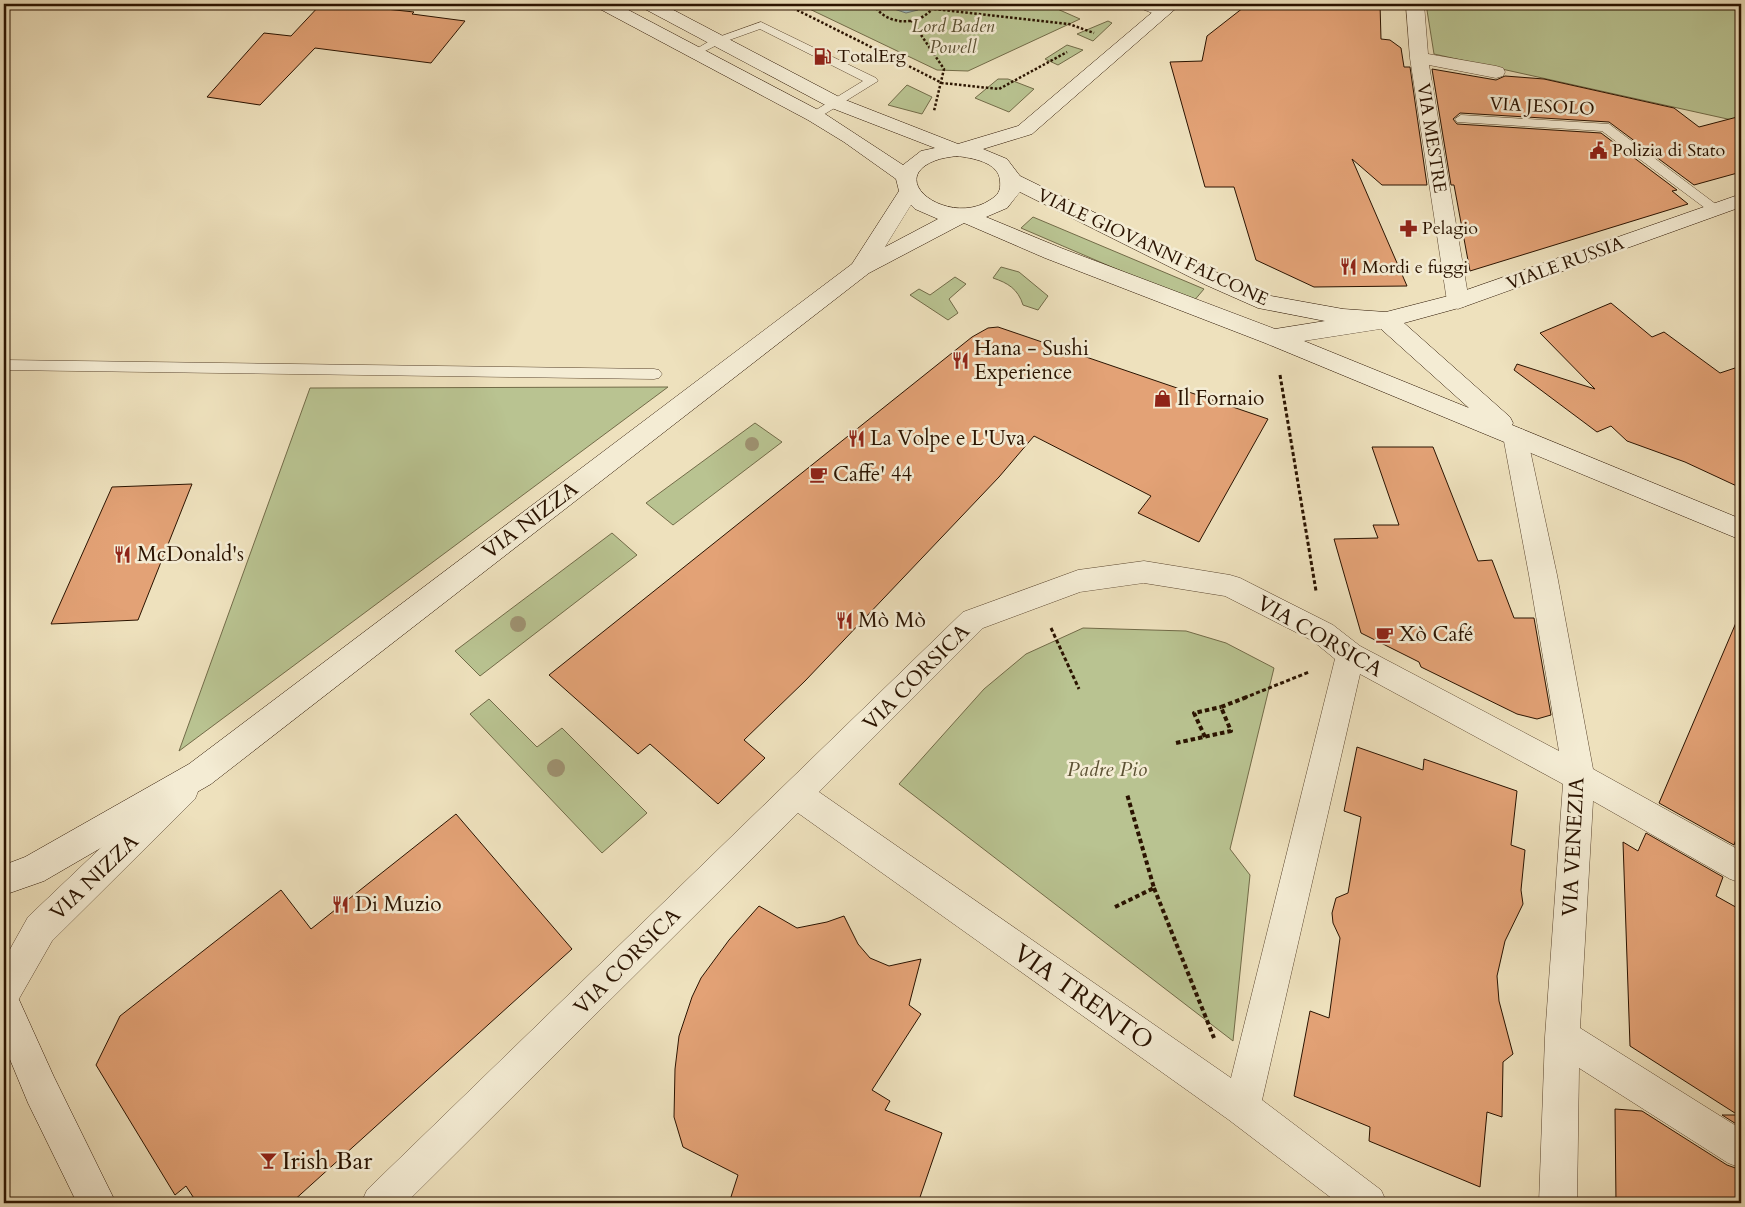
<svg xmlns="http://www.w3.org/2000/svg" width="1745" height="1207" font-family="Cardo,serif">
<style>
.green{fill:#b9c391;stroke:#726b48}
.water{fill:#9ebbbb;stroke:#707870}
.building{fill:#e3a276;stroke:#2a1300}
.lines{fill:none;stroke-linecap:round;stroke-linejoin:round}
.lane-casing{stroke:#5b462f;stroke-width:1}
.street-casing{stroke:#5b462f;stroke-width:1}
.secondary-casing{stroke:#2a1300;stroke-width:1}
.path-far2{stroke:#2a1300;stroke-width:2.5;stroke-dasharray:2.5 2;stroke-linecap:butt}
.path-far1{stroke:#2a1300;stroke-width:3;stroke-dasharray:4 2.5;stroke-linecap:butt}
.path{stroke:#2a1300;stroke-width:4;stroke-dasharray:4.5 3;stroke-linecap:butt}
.lane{fill:#f4ecd4;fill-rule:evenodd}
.street{fill:#f4ecd4;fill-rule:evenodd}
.secondary{fill:#f4ecd4;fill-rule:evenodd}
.tree{fill:#9e9271}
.labels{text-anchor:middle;stroke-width:5;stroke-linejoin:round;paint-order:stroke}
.far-park-label{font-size:18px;font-style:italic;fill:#5c5133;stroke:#f4ecd4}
.far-poi-label{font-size:18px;fill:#2a1300;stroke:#f4ecd4;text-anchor:start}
.far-street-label{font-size:18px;fill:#2a1300;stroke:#f4ecd4}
.poi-label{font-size:21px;fill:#2a1300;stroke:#f4ecd4;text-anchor:start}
.street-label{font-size:21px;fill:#2a1300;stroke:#f4ecd4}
.park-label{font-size:21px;font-style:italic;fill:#5c5133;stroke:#f4ecd4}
.near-street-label{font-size:25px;fill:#2a1300;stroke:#f4ecd4}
.near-poi-label{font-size:25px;fill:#2a1300;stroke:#f4ecd4;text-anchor:start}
</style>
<rect width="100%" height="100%" fill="#eee1bd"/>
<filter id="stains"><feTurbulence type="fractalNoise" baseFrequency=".004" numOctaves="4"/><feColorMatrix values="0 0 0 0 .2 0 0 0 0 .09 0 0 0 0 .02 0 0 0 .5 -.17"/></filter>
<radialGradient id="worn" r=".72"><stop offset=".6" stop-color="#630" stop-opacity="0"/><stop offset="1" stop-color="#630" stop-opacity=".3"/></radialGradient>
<path class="green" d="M799 4H1046L1080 19 968 71 937 70Z
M1426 4H1741V122L1434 54Z
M1108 21 1112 23 1093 41 1077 34Z
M1067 45 1083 50 1058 65 1045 59Z
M998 79H1008L1034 89 1009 112 975 98Z
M907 85 932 97 922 114 888 105Z
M1033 217 1204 289 1193 302 1021 228Z
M1001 267 1019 272 1048 296 1038 310 1023 305C1018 289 1008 283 993 278Z
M955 277 966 284 949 299 958 313 948 320 910 295 919 289 930 295Z
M668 387 179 751 310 388Z
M755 423 782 442 673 525 646 503Z
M612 533 637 555 480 676 455 651Z
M1083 628 1186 631 1226 643 1274 668 1230 849 1250 875 1233 1041 899 784 984 689 1026 654Z
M489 699 537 747 562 728 647 813 602 853 470 714Z"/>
<path class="water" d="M893 4H921V6L918 10 906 13 894 9Z"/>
<path class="building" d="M321 4H339L414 12 412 14 465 21 431 63 315 48 260 105 207 97 264 33 291 36Z
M1248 4H1380L1381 39 1390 40 1401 48 1404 67H1410L1427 185H1382L1352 159 1407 286 1314 287 1256 260 1234 187H1205L1170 62 1202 61 1207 36Z
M1432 69 1496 80 1505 76 1544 79 1674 108 1699 127 1741 116V172L1694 185 1609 122 1460 113 1453 119 1457 124 1601 133 1677 190 1672 191 1688 204 1470 271 1454 185H1451Z
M1611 303 1652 337 1664 332 1720 373 1741 366V488L1685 462 1627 441 1611 426 1597 432 1514 370 1517 364 1595 389 1540 333Z
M998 327 1268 419 1199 542 1138 513 1151 496 1034 436 999 477 805 681 744 740 765 758 718 804 650 744 638 754 549 675 972 337 988 328Z
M1372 447H1433L1478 561 1492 560 1514 618H1534L1551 715 1537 719 1517 714 1421 667 1419 662 1361 633 1334 539 1378 538 1373 525H1399Z
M192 484 138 620 51 624 112 487Z
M1741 611V825L1734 845 1659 803Z
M1357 747 1423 770 1424 759 1517 791 1511 845 1525 850 1521 890 1523 904 1505 941 1497 976 1499 1001 1513 1054 1503 1062 1502 1117 1487 1112 1480 1187 1369 1141 1370 1127 1294 1096 1310 1011 1329 1018 1340 938 1333 923 1332 913 1336 898 1348 893 1361 817 1344 811Z
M456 814 572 949 291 1203H197L186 1186 175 1195 96 1065 120 1016 281 890 311 929Z
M1646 833 1723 877 1716 896 1741 910V1127L1722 1115H1738L1630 1046 1623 842 1638 851Z
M759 906 797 928 827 922 844 916 858 944 870 958 889 966 921 959 909 1005 921 1014 872 1090 890 1101 885 1110 942 1133 918 1203H729L738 1175 683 1147 674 1117 675 1069 679 1036 692 997 701 978 729 940Z
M1615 1109 1642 1111 1727 1165 1741 1170V1203H1616Z"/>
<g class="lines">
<defs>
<path id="lane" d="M1134 4H1148L1167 13 1165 15H1157L1135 6Z
M761 22 876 78 878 81 815 120 809 116 811 113 863 81 760 29 721 43 697 55 691 52 713 39Z
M1461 115 1609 124 1721 208 1719 211H1709L1602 131 1457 122 1455 119Z
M4 360 654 369 659 370 662 374 659 378 654 379 4 370Z"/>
<path id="street" d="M1406 4H1424L1428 54 1496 66 1503 68 1505 72 1503 76 1496 78 1429 65 1469 301 1466 306 1458 309 1450 306 1447 301 1410 58Z
M1515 427 1524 430 1527 436 1557 575 1593 769 1741 851V883L1730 879 1593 801 1580 1028 1741 1129V1168L1728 1163 1579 1068 1577 1203H1539L1545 1037 1563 784 1360 674 1262 1100 1381 1190 1387 1203H1338L1229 1120 798 813 406 1203H361L367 1190 963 612 1078 570 1144 561 1230 575 1240 578 1333 625 1360 646 1559 751 1529 575 1503 436 1506 430ZM1144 583 1225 596 1313 641 1335 659 1231 1078 819 792 983 628 1080 592Z
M184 775 195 779 199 789 195 799 52 941 16 1004 4 1009V960L28 917 173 779Z"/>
<path id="secondary" d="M595 4H617L822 112 903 165 921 151 935 148 829 107 643 8 640 4H662L843 99 958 144 1018 126 1162 4H1181L1032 134 983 149 1007 159 1020 176 1222 275 1271 296 1343 309 1386 312 1452 295 1741 194V207L1466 306 1404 323 1510 417 1513 423 1512 425 1741 519V540L1265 343 1045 258 964 223 869 273 211 784 44 881 4 895V865L25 857 189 764 852 264 899 191 896 179 844 142 808 120 598 8ZM957 156C972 158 999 162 1000 181 1001 191 998 195 990 200 950 227 885 181 934 161 941 158 950 157 957 156ZM1020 192 1206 285 1258 308 1325 321 1275 329 1061 248 986 217 1007 208ZM911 205 915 209 938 219 885 247ZM1381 329 1469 408 1304 341Z
M4 988 16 993 54 1077 116 1203H77L28 1103 4 1045Z"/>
</defs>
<use href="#lane" class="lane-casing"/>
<use href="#street" class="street-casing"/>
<use href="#secondary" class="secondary-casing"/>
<path class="path-far2" d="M785 4 875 49
M874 4C885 27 924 27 935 4
M998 4 1029 7 1007 4
M934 9 1069 24 1094 33
M911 20 944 69 934 111
M885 54 942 83 999 89 1067 52"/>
<path class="path-far1" d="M1280 375 1316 591
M1051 628 1079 689
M1244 698 1309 672"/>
<path class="path" d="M1205 737 1194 713 1221 707
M1176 743 1231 731 1221 707 1247 697
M1154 888 1214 1038
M1115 907 1154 888 1127 794"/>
<use href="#lane" class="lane"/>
<use href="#street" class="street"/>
<use href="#secondary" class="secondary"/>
</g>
<g class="tree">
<circle cx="752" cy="444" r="7"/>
<circle cx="518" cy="624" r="8"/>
<circle cx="556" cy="768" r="9"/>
</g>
<defs>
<symbol id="fuel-bare" viewBox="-9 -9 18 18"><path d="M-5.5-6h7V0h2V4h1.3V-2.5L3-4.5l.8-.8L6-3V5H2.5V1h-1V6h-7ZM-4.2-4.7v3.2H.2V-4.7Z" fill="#8f2418" stroke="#f4ecd4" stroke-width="2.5" paint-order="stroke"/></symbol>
<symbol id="civic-bare" viewBox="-9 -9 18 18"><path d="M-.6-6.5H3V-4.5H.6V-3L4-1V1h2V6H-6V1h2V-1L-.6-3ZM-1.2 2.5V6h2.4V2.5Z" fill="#8f2418" stroke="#f4ecd4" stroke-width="2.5" paint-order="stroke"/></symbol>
<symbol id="pharmacy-bare" viewBox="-9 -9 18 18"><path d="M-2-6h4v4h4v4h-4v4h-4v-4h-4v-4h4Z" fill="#8f2418" stroke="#f4ecd4" stroke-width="2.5" paint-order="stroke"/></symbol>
<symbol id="restaurant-bare" viewBox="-9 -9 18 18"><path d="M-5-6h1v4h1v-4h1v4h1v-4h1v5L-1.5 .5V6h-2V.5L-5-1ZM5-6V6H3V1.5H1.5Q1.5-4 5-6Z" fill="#8f2418" stroke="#f4ecd4" stroke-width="2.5" paint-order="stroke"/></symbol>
<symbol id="shop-bare" viewBox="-9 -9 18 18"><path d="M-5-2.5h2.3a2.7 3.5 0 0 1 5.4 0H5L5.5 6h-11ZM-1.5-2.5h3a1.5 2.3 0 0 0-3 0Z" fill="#8f2418" stroke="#f4ecd4" stroke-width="2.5" paint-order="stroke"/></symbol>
<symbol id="cafe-bare" viewBox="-9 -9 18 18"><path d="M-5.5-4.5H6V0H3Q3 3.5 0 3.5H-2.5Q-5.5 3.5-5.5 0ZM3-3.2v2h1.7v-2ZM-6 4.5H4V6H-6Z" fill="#8f2418" stroke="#f4ecd4" stroke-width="2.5" paint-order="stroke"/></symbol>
<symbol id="bar-bare" viewBox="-9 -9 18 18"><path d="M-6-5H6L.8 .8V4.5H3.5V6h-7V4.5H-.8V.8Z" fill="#8f2418" stroke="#f4ecd4" stroke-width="2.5" paint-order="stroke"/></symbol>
</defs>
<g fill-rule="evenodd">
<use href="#fuel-bare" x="810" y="44" width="25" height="25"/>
<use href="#civic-bare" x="1586" y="138" width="25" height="25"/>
<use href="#pharmacy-bare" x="1396" y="216" width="25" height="25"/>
<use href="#restaurant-bare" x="1336" y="254" width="25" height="25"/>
<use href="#restaurant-bare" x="948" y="348" width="25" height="25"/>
<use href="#shop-bare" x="1150" y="386" width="25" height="25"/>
<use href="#restaurant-bare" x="844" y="426" width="25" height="25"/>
<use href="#cafe-bare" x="806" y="462" width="25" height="25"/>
<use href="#restaurant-bare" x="110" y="542" width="25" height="25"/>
<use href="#restaurant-bare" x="832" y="608" width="25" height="25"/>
<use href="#cafe-bare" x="1372" y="622" width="25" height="25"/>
<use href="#restaurant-bare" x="328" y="892" width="25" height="25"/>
<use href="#bar-bare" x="256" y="1148" width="25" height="25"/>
</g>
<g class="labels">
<g class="far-park-label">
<text x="953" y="32">Lord Baden<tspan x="953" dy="21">Powell</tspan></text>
</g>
<g class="far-poi-label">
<text x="837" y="62">TotalErg</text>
<text x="1612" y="156">Polizia di Stato</text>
<text x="1422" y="234">Pelagio</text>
<text x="1362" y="273">Mordi e fuggi</text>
</g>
<g class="far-street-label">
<text transform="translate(1542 106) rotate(3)" y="6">VIA JESOLO</text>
<text transform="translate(1432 138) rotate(81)" y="6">VIA MESTRE</text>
<text transform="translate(1153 247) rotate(25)" y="6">VIALE GIOVANNI FALCONE</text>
<text transform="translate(1565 263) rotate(-20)" y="6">VIALE RUSSIA</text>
</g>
<g class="poi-label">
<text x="974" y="355">Hana - Sushi<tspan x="974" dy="24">Experience</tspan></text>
<text x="1177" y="405">Il Fornaio</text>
<text x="870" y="445">La Volpe e L'Uva</text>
<text x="833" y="481">Caffe' 44</text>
<text x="137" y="561">McDonald's</text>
<text x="858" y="627">Mò Mò</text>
<text x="1399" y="641">Xò Café</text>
<text x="355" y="911">Di Muzio</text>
</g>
<g class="street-label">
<text transform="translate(530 520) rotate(-37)" y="7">VIA NIZZA</text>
<text transform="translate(1320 636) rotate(30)" y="7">VIA CORSICA</text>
<text transform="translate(916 677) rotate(-45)" y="7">VIA CORSICA</text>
<text transform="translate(1573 847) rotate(-87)" y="7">VIA VENEZIA</text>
<text transform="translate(94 877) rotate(-44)" y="7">VIA NIZZA</text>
<text transform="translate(627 961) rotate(-45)" y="7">VIA CORSICA</text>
</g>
<g class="park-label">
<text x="1107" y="776">Padre Pio</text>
</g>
<g class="near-street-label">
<text transform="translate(1084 996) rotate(35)" y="9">VIA TRENTO</text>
</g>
<g class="near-poi-label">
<text x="282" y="1169">Irish Bar</text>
</g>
</g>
<rect width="1745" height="1207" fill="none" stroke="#eee1bd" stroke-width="20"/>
<rect x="5" y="5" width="1735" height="1197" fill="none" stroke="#2a1300" stroke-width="2.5"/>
<rect x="10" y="10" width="1725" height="1187" fill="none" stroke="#2a1300"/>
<rect width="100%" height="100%" filter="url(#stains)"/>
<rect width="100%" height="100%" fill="url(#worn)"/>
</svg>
